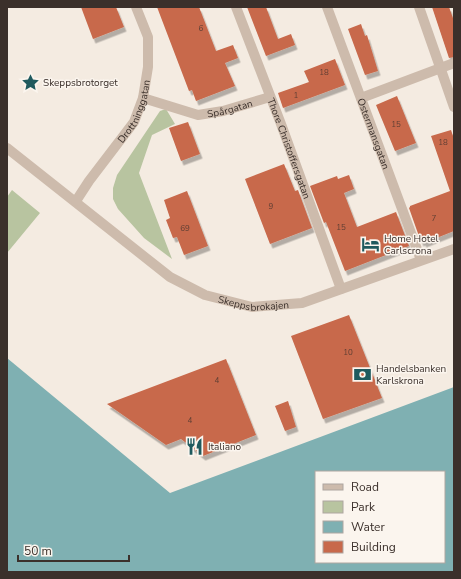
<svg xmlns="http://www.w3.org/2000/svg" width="461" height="579" font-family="'Nunito Sans',sans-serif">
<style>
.green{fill:#b8c4a0}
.water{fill:#7fb0b2;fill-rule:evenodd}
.building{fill:#c8694b;filter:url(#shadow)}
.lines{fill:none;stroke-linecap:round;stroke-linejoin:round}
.minor{stroke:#cdbbac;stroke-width:10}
.labels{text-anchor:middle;stroke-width:3;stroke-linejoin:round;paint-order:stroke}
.number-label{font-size:8px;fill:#5e3e33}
.poi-label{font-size:10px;fill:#3b302b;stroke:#fbf5ee;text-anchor:start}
.street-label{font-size:10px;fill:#3b302b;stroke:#fbf5ee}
</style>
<defs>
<filter id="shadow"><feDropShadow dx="2.5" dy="4.5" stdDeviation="0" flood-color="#0004"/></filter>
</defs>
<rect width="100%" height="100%" fill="#f4ebe1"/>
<path class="green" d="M166 109 175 124 152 135 139 173 172 259 144 238 118 209 113 199V188L117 175 160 111Z
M12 190 40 213 7 253V197Z"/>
<path class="water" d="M7 358 170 493 454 387V572H7ZM316 472H444V562H316Z"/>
<path class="building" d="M81 7H116L124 27 93 39Z
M157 7H199L216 51 233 45 238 58 225 63 235 86 196 101 192 90 189 91Z
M247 7H266L278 39 291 34 295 45 266 56Z
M432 7H449L454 21V57L449 58Z
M361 24 365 36 367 35 378 71 365 75 348 29Z
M335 59 345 85 283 108 278 93 309 82 304 71Z
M397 96 416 143 395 151 376 105Z
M188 122 200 154 181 161 169 128Z
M451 130 454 139V231L424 243 423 241 421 242 409 208 410 207V206L450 191 431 136Z
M284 164 295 191 298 190 312 228 270 244 245 179Z
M349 175 354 189 344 193 357 227 396 212 409 246 345 271 326 222 324 223 310 186 337 176 338 179Z
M187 191 208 246 184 255 177 237 173 238 166 220 170 218 164 200Z
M349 315 382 398 323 419 291 336Z
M226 359 256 435 203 456 181 439 166 445 107 404Z
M288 401 296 427 285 431 275 406Z"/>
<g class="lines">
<g class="minor">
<path id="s1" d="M236 7 281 124 341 289"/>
<path id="s2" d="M327 7 421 260"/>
<path d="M419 7 454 107"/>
<path id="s3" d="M143 98 198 115 223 111 270 97"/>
<path d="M361 98 454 63"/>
<path id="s4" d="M7 148 170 277 205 295 252 307 302 303 454 249"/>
<path id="s5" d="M76 201 89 181 134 122 143 98 148 67V37L136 7"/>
</g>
</g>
<defs>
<symbol id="sight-bare" viewBox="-9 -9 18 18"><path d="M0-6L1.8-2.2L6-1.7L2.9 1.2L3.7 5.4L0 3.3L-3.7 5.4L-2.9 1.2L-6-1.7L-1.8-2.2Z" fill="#1f5a5e" stroke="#fbf5ee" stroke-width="2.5" paint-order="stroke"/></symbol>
<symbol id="hotel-bare" viewBox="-9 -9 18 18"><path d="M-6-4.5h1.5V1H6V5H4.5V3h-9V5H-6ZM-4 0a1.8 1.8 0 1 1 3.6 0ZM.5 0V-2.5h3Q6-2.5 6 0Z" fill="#1f5a5e" stroke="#fbf5ee" stroke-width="2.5" paint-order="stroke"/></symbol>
<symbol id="bank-bare" viewBox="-9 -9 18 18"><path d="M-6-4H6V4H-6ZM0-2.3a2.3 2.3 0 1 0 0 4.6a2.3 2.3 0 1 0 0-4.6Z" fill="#1f5a5e" stroke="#fbf5ee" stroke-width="2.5" paint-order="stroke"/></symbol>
<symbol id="restaurant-bare" viewBox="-9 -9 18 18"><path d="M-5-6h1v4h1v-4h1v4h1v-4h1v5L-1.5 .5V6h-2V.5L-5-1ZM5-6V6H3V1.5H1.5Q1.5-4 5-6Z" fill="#1f5a5e" stroke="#fbf5ee" stroke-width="2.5" paint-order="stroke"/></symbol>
</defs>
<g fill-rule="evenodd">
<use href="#sight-bare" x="18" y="70" width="25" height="25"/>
<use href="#hotel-bare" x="358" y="232" width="25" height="25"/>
<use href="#bank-bare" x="350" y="362" width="25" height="25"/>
<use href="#restaurant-bare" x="182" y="434" width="25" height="25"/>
</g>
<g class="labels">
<g class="number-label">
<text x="201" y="31">6</text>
<text x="324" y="75">18</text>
<text x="296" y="98">1</text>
<text x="396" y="127">15</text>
<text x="443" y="145">18</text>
<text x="271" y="209">9</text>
<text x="434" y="221">7</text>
<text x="341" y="230">15</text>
<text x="185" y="231">69</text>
<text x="348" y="355">10</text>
<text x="217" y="383">4</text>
<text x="190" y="423">4</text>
</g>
<g class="poi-label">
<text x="43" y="86">Skeppsbrotorget</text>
<text x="384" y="242">Home Hotel<tspan x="384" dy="12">Carlscrona</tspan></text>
<text x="376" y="372">Handelsbanken<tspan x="376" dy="12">Karlskrona</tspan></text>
<text x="208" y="450">Italiano</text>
</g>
<g class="street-label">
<text dy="4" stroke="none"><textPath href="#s3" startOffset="90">Spårgatan</textPath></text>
<text dy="4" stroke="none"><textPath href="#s5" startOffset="108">Drottninggatan</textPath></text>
<text dy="4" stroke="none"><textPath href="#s2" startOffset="135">Ostermansgatan</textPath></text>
<text dy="4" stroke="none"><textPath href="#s1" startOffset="151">Thore Christoffersgatan</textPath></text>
<text dy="4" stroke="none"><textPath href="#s4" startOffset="297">Skeppsbrokajen</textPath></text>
</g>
</g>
<rect width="461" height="579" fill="none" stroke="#3b302b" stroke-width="16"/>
<rect x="315" y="471" width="130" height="92" fill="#fbf5ee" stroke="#aea6a0"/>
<rect x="323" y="484" width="20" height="6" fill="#cdbbac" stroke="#aea6a0"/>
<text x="351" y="491" font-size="12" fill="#3b302b">Road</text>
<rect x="323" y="501" width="20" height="12" fill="#b8c4a0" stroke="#aea6a0"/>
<text x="351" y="511" font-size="12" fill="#3b302b">Park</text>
<rect x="323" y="521" width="20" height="12" fill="#7fb0b2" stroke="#aea6a0"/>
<text x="351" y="531" font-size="12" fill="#3b302b">Water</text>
<rect x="323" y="541" width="20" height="12" fill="#c8694b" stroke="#aea6a0"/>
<text x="351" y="551" font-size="12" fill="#3b302b">Building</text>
<path d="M18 555v6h111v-6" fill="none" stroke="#3b302b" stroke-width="2"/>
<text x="24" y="555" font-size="12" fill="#3b302b" stroke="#fbf5ee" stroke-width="3" paint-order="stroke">50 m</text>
</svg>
